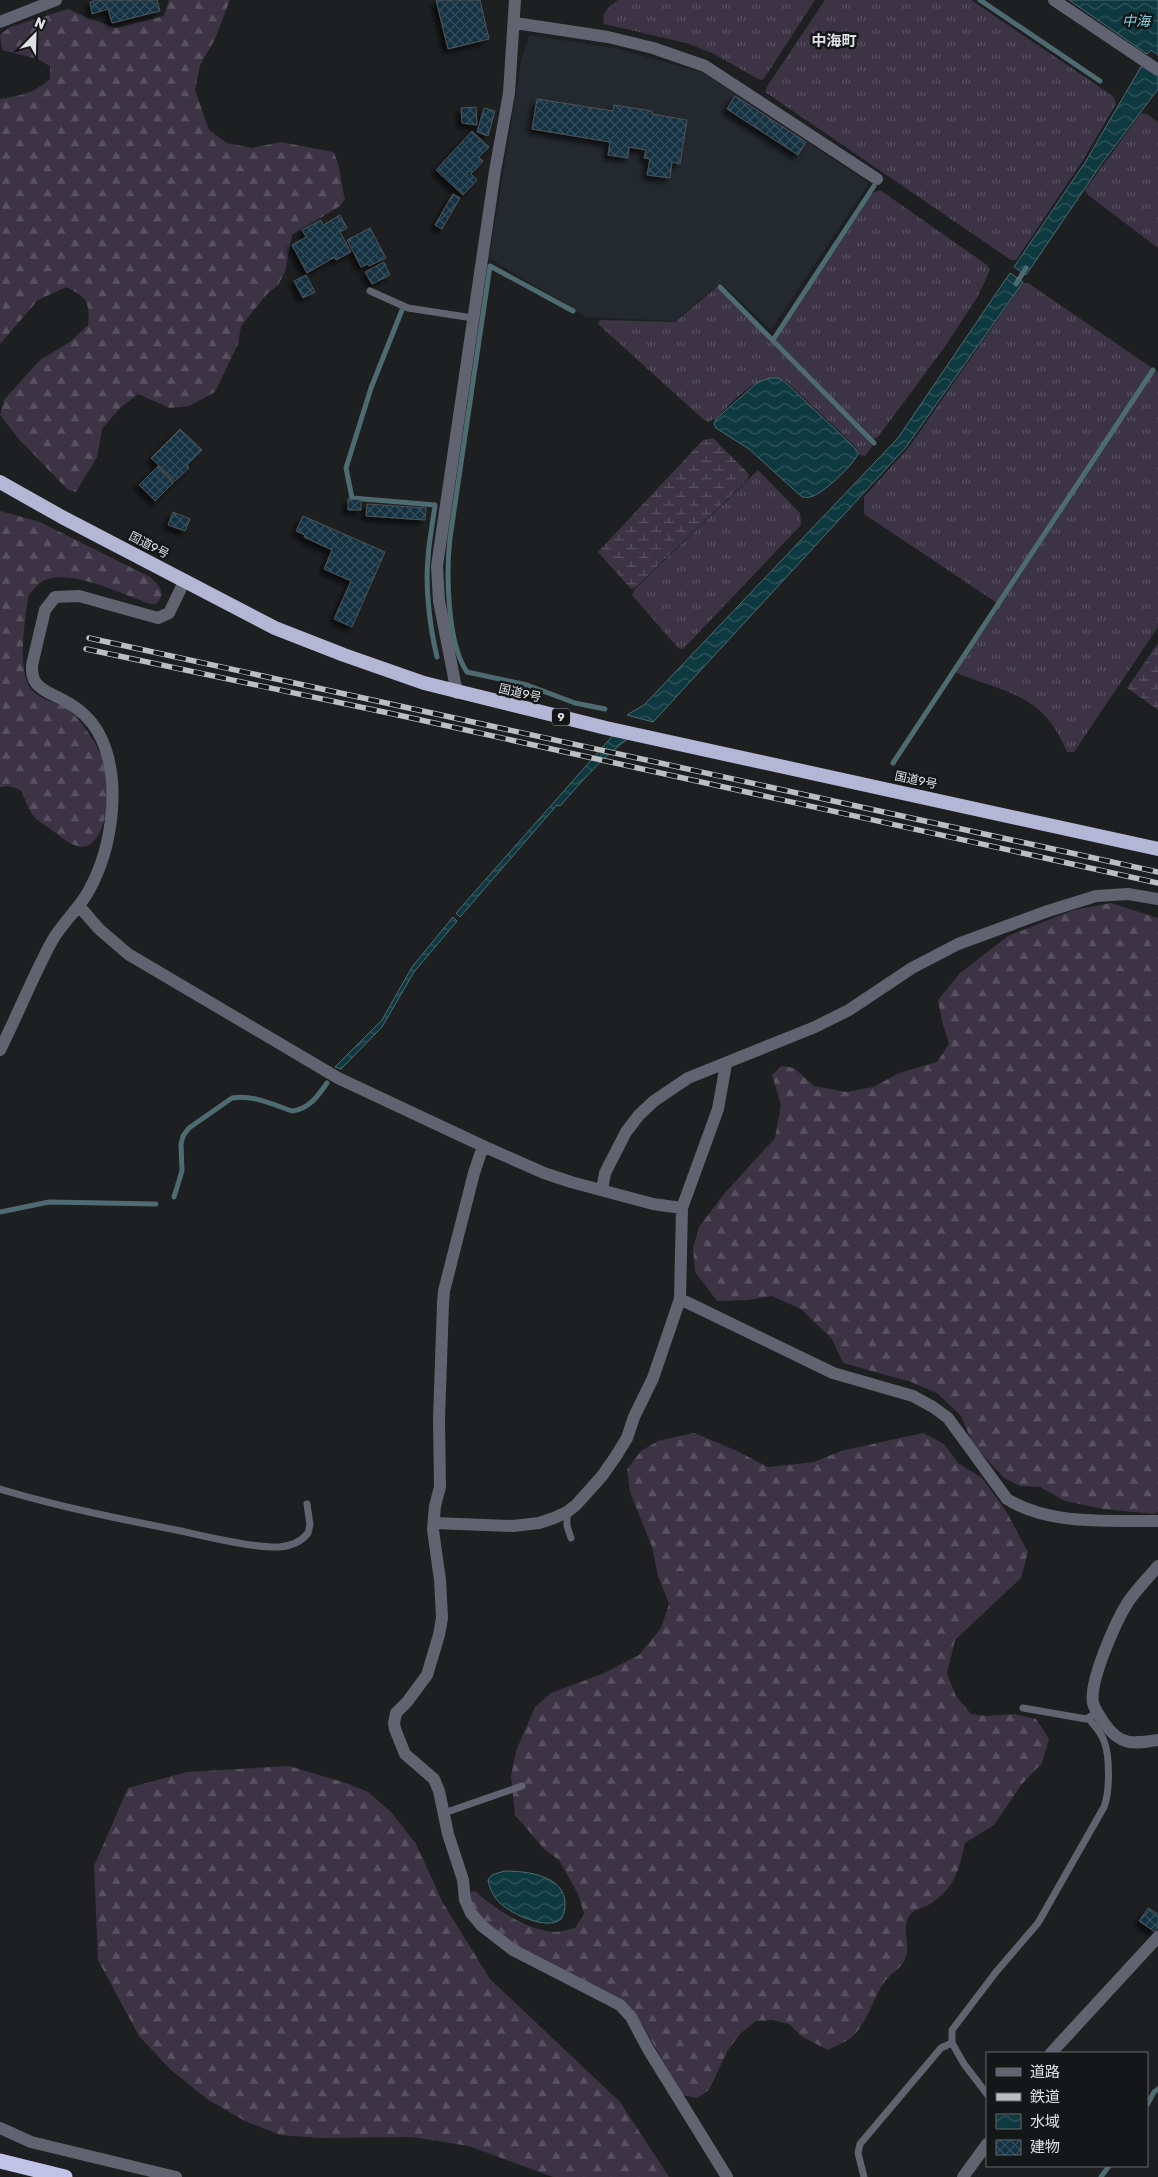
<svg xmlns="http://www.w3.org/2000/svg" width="1158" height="2177" font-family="Rubik,'Noto Sans JP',sans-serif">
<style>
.built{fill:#242930}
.grass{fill:url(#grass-tufts)}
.forest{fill:url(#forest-firs)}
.wetland{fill:url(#wetland-marsh)}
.water{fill:url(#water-waves);stroke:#4d6b71}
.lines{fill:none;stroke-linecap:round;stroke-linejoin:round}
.stream{stroke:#4d6b71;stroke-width:5}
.building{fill:url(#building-cross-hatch);stroke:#505355;filter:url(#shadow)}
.service{stroke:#626370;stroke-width:7}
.minor{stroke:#626370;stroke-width:12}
.trunk{stroke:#b4b6d5;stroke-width:14}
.motorway{stroke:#c1c4e6;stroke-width:15}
.rail-casing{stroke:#bdbec0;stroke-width:5.5}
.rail{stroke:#141618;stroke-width:4;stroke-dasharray:11;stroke-linecap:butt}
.labels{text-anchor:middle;stroke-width:5;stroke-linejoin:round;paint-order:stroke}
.shield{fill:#141618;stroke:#a2a3a5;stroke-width:1}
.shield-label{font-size:11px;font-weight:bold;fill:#dfe0e2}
.street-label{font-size:12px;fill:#dfe0e2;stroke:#141618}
.water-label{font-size:14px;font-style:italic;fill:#83cfdc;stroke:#141618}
.quarter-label{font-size:15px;font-weight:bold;fill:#dfe0e2;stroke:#141618}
</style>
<defs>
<pattern id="grass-tufts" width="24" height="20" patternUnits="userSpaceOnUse" patternTransform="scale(1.25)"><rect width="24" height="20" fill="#3c3445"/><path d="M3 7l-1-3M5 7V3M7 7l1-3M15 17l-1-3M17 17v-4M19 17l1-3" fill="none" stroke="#585160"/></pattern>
<pattern id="forest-firs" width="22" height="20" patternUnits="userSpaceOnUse" patternTransform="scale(1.25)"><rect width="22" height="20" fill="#3c3445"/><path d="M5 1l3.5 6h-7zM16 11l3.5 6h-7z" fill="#585160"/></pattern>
<pattern id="wetland-marsh" width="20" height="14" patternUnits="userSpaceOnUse" patternTransform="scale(1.25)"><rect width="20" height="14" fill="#3c3445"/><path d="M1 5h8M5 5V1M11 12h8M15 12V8" fill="none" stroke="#585160"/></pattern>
<pattern id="water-waves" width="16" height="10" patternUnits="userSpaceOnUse" patternTransform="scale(1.25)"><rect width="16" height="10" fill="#0e3940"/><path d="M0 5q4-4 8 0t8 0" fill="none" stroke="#31555b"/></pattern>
<pattern id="building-cross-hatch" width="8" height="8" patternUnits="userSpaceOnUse" patternTransform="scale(1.25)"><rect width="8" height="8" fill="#123142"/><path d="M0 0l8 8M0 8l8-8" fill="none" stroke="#344f5d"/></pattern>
<filter id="shadow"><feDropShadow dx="-4.5" dy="4.5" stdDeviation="2.5" flood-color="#0009"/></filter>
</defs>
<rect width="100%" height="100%" fill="#1d1f21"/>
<path class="built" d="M529 35 614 48 704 73 869 183 771 330 721 283 675 321 586 317 489 258 521 62Z"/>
<path class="grass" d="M618 0H815L763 80 758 79 712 53 686 43 604 24C601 13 609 6 618 0Z
M825 0H971L1113 96 1116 104 1083 160 1016 260H1011L765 92 768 85Z
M1141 113 1148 115 1158 122V248L1088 195 1085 190Z
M880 190 987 265 990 270 978 296 944 348 878 437 873 439 775 339 871 193Z
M1023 283H1028L1158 372V627L1074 752H1067C1043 694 1009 694 957 673L956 668 998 610 997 603 864 514V497L909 447Z
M717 287 873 445 865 456 859 455 856 447 786 381C759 368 734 402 716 418L708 422 704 420 598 324 600 320 675 322Z
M758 470 800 513 801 525 683 649 678 648 632 595 635 589Z"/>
<path class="forest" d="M169 0H230L215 39 200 65 195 90 209 130 227 143 252 148 281 142 333 152C339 159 342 188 345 199L340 206 292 235 285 272 278 285 267 294 241 326 238 344 215 392 189 406 170 408 138 394 120 408 102 429 97 457 76 492 68 490 18 438 0 415 4 400 40 360 70 342 88 325C90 302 87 297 66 287L38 300 0 344V99C19 96 35 93 50 79V66L38 59 2 50 0 35 10 27 68 9 83 16 116 28 164 16Z
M0 511 40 522 150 577C159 585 167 594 156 604H150C125 595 68 567 43 581 38 583 34 590 29 594 25 616 17 668 30 688 38 699 55 702 66 708 83 719 109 762 110 782 111 797 107 813 102 827 88 862 69 843 49 828 44 824 35 820 32 814 27 807 25 798 21 790L8 786 0 787Z
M1111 903 1158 918V1512L1154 1514 1103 1509 1065 1501 1040 1487 1020 1486 1004 1478 973 1444 961 1416 937 1393 911 1382 843 1363 832 1339 801 1309 772 1296 748 1300 717 1301 695 1272 693 1248 699 1227 724 1194 775 1138 781 1105 772 1075 781 1066 794 1068 814 1086 847 1092 873 1087 899 1073 937 1062 949 1044 942 1021 938 1000 960 973 1008 936 1074 910Z
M694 1433 735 1450 768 1467 814 1462 841 1451 923 1433 944 1444 958 1463 982 1478 1006 1511 1028 1552 1021 1578 955 1640 947 1674 956 1696 971 1714 986 1716 1014 1714 1036 1719 1049 1739 1042 1763 1022 1784 994 1825 965 1843C959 1870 955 1888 930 1904 924 1908 914 1909 910 1915 900 1929 912 1943 905 1959 902 1968 890 1974 885 1981 873 1998 867 2024 852 2037 846 2042 835 2046 828 2050L801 2036 789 2024 772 2020 756 2021 741 2033 728 2050 709 2090 697 2098 682 2095 643 2026 631 2012 514 1947 481 1921 468 1898 471 1892 475 1891C493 1908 530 1932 555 1932 562 1932 569 1929 575 1928L584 1914 578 1894 559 1860 545 1850 515 1815 511 1776 516 1751 535 1707 551 1693 602 1674 639 1655 661 1628 669 1604 658 1576 652 1547 630 1492 627 1469 641 1451 658 1441Z
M289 1766 346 1783 368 1792 392 1813 416 1844 443 1903 490 1979 620 2102 669 2177H553L469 2146 412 2137 320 2138 280 2135 245 2121 207 2099 171 2070 139 2036 98 1960 94 1866 128 1788 187 1772Z"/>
<path class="wetland" d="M713 438 749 474 748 479 635 588 631 589 598 552 703 440Z
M1158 643V710L1127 688Z"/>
<path class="water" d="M1069 0H1158V55L1151 50 1147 54Z
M1142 65 1158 76V89L1102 163 1026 275 1014 267 1086 161Z
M1010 273 1023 282 906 447 653 722 627 715 644 705 898 438Z
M770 378H778L785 382 855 448 858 454C853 465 822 495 810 497 807 498 804 497 802 497L749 449 716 428 714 424 716 419 758 382Z
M616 732 632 736C604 755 582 781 560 806L557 805 460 917 456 913Z
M453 917 457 921 414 972 382 1027 341 1069 335 1067 382 1020 412 967Z
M504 1871C526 1871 565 1875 565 1904 565 1909 564 1915 561 1919 548 1931 511 1914 500 1903 494 1898 489 1887 488 1880L492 1875Z"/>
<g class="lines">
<path class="stream" d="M980 0 1100 81
M1016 284 1026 268
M720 287 874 443
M402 310 371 388 346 468 352 498 435 505C433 522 429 540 428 558 425 588 430 628 437 657
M573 311 490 266 450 538C446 572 447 643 467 672L527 685 575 703 605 709
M773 340 874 186
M893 763 1153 370
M174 1197 182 1171 181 1144 183 1136 189 1128 232 1098C252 1094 274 1105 292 1111 309 1109 318 1096 327 1083
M0 1212 49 1202 156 1204
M1147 2105 1154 2092 1158 2089
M1101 2177 1109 2166"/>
</g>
<path class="building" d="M97 0H157L160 11 112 23 108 9 92 14 90 2Z
M436 0H480L489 39 448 49Z
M735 96 806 142 798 155 727 109Z
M537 99 613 111 614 105 652 111V114L687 120 680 164 672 162 670 178 647 175 650 159 644 158 646 150 629 147 628 158 608 155 610 142 532 129Z
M476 107 477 125 462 123 461 108Z
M484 108 495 111 488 136 477 132Z
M472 131 489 147 479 157 483 161 471 174 477 180 463 195 436 170Z
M453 194 460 198 442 229 435 225Z
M340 215 347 228 340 232 351 252 336 260 335 257 307 273 292 245 306 237 302 230 321 220 323 225Z
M370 228 386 258 369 266 368 264 361 267 347 240Z
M384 262 390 275 372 284 365 272Z
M306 275 315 292 303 298 294 281Z
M180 429 202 450 187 465 189 468 175 481 151 458Z
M158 466 174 482 155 501 139 485Z
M348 499 361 500V510H348Z
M367 504 426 508 425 520 366 516Z
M173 512 190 519 185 531 168 525Z
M303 516 385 552 352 627 334 619 351 581 324 569 332 550 304 537 305 535 296 531Z
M1148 1908 1158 1914V1927L1155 1932 1139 1921Z"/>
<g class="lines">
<path class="service" d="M370 291 408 308 473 318
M0 1489C60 1507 120 1519 181 1531 207 1537 253 1548 279 1547 291 1546 301 1542 308 1533L310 1525 307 1504
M567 1512V1526L571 1538
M1023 1708 1086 1719 1091 1716
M444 1813 522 1786
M987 2094 964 2064 952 2043V2030L996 1972 1038 1923 1104 1807C1110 1792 1110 1756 1104 1741 1101 1732 1094 1725 1088 1718
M864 2177 858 2153 860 2144 941 2048 952 2043"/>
<path class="minor" d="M1054 0 1158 70
M0 22 56 0
M515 23 608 37 653 48 705 66 877 179
M457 693 439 601 437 566 495 171 509 93 515 0
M79 906 99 929 128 954 338 1078 483 1146 544 1173 571 1182 653 1204 682 1208
M0 1050C18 1014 33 976 52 941 62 923 78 910 88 892 113 848 123 777 98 732 90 718 78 708 65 701 55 695 43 692 36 683 32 678 32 672 32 665L45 610 55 597 79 596 158 618 169 613 185 580
M483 1146 474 1173 444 1291 443 1303 439 1419 440 1487 435 1506 433 1530 440 1580 442 1618 439 1635 427 1675 407 1702 396 1713 394 1723 395 1729 405 1754 434 1779 439 1791 448 1834 463 1880 465 1900 471 1913 482 1926 513 1950 620 2005 631 2017 648 2049 727 2177
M602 1190 605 1173 626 1132 639 1115 654 1101 688 1078 815 1027 849 1010 912 968 958 944 1048 911 1096 896 1128 894 1158 899
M680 1299 833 1373 913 1396 933 1407 948 1418 1007 1499C1050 1526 1109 1520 1158 1521
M434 1523 513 1526 539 1523 554 1518 567 1512 576 1505 602 1476 616 1456 627 1438 634 1417 653 1378 680 1299 682 1208 718 1109 726 1064
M1158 1566C1148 1578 1137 1589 1128 1602 1116 1621 1089 1681 1093 1703 1095 1710 1100 1717 1104 1723 1120 1746 1133 1744 1158 1740
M1051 2053 1158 1937
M0 2128 31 2142 176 2177
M963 2177 987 2144"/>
<path class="trunk" d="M0 482 62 517 275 628 344 655 424 683 606 728 1158 849"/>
<path class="motorway" d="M0 2161 65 2177"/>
<defs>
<path id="rail" d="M89 638 1158 872
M86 649 398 715 1158 883"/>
</defs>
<use href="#rail" class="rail-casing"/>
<use href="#rail" class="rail"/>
</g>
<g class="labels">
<rect class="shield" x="552" y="708.5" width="18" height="17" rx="4"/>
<g class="shield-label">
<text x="561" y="721">9</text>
</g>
<g class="street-label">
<text transform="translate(149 545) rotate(27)" y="4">国道9号</text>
<text transform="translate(520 693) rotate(13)" y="4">国道9号</text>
<text transform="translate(916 780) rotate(12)" y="4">国道9号</text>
</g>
<g class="water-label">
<text x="1136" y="26">中海</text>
</g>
<g class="quarter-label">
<text x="834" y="46">中海町</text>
</g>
</g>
<rect x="986" y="2052" width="162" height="115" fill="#141618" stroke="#656769"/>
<rect x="996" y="2068" width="25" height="8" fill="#626370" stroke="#656769"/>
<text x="1030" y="2077" font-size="15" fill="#dfe0e2">道路</text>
<rect x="996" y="2093" width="25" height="8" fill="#bdbec0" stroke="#656769"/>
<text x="1030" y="2102" font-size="15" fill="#dfe0e2">鉄道</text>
<rect x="996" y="2114" width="25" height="15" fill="url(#water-waves)" stroke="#656769"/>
<text x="1030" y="2127" font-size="15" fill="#dfe0e2">水域</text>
<rect x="996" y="2140" width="25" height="15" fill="url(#building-cross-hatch)" stroke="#656769"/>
<text x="1030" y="2152" font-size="15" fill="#dfe0e2">建物</text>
<g transform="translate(35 35) rotate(23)" stroke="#141618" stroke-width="4" paint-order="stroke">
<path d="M0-4L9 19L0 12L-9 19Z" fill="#dfe0e2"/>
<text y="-8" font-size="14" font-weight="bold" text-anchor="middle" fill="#dfe0e2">N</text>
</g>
</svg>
